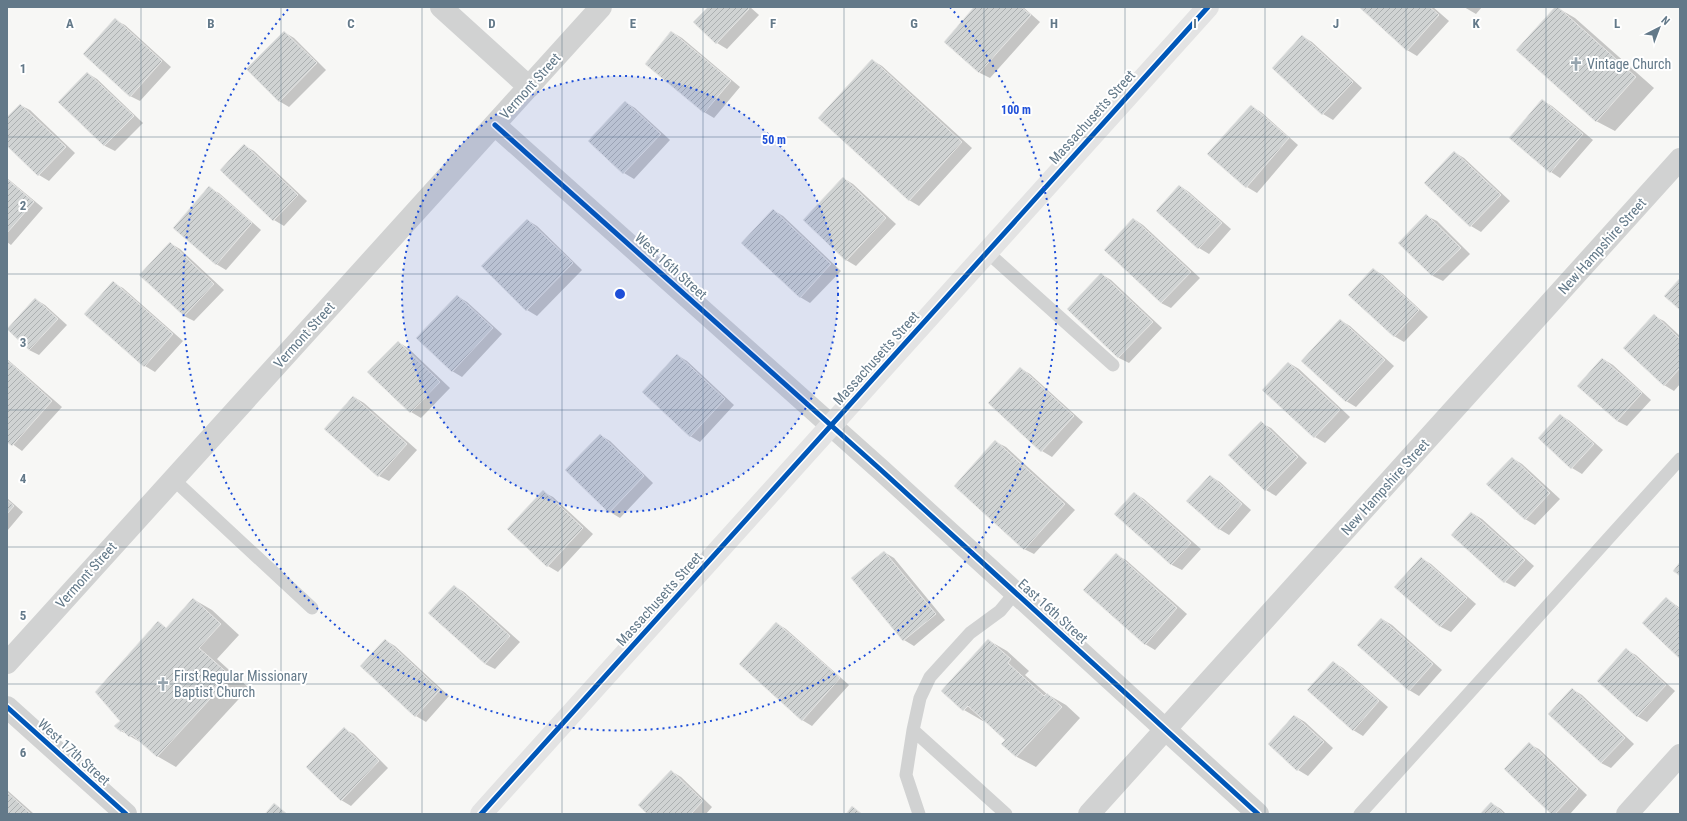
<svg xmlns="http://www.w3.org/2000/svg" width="1687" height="821" font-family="'Roboto Condensed',sans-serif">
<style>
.shadow{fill:#0003}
.building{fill:url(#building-hatch);stroke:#e6e6e5}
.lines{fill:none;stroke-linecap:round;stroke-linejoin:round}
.service{stroke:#d1d2d2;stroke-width:13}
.minor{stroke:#d1d2d2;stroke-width:22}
.secondary{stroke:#e3e3e3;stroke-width:22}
.cycleway-casing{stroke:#fff;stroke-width:8}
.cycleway{stroke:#0057b8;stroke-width:5}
.grid{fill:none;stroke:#637989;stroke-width:1;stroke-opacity:0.55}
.ring{fill:none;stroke:#1d4ed8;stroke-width:2;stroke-dasharray:2 4}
.labels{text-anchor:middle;stroke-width:4;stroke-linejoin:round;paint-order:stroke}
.poi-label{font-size:14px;fill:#637989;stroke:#fff;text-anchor:start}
.street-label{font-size:14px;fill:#637989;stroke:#fff}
.grid-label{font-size:13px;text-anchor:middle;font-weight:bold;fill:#637989;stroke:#fff;stroke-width:4;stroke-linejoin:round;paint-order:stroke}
.centre{fill:#1d4ed8;stroke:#fff;stroke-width:2}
.ring-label{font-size:12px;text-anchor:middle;font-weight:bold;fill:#1d4ed8;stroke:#fff;stroke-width:4;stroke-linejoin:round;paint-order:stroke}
</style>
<defs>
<pattern id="building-hatch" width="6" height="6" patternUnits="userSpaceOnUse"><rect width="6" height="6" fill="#d0d3d3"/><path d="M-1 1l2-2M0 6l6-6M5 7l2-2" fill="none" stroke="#acb0b1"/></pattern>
</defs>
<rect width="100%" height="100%" fill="#f7f7f5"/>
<path class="shadow" d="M709 7H750L759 15 727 49 717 43Z
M976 7H1023L1040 22 990 78 980 73 945 41Z
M1360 7H1433L1449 21 1417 56 1407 50Z
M1464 7H1482L1476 14Z
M1556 7 1575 18 1654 88 1615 131 1596 121Z
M115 20 125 25 171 67 140 101 130 96Z
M284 32 294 38 326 70 289 107 279 101Z
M672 32 682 38 740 87 714 118 704 112 646 64Z
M1302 36 1312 42 1362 88 1333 120 1323 114 1273 68Z
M872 60 882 66 972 148 919 206 909 200Z
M87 73 97 79 143 123 115 151 105 146 59 102Z
M1542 100 1552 106 1593 140 1560 178 1551 172Z
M625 102 635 108 670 140 634 179 624 173 589 141Z
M20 105 30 110 75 153 49 181 39 175 7 145V118Z
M1251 106 1261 112 1298 145 1257 193 1247 187Z
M245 146 254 151 307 201 284 226 274 220 221 170Z
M1454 152 1464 158 1510 201 1481 232 1471 226 1425 183Z
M7 178 43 208 11 245 7 242Z
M843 178 853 184 896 224 856 266 846 260Z
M1180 186 1189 192 1231 229 1209 254 1199 248 1157 211Z
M209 188 219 193 261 230 226 270 216 264Z
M773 210 783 216 841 271 810 303 800 297Z
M1427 216 1437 221 1470 254 1443 281 1433 276 1400 243Z
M1134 219 1143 225 1200 278 1171 308 1161 303 1105 250Z
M527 220 537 226 582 270 537 316 527 310Z
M170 243 180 249 224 290 194 321 184 316Z
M1373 269 1383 275 1428 317 1404 342 1394 336Z
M1101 274 1111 280 1162 328 1129 363 1119 358 1068 309Z
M113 283 123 288 183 341 155 372 145 366 85 314Z
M457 296 467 302 502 334 462 377 452 371Z
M35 299 45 305 67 325 39 355 29 350 8 330Z
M1654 316 1664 321 1680 336V384L1674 391 1664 385Z
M1340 320 1350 326 1394 366 1356 407 1346 401Z
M398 342 408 348 450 388 421 418 411 412Z
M677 355 687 361 734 405 700 442 690 436Z
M7 359 62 407 22 451 7 440Z
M1603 359 1613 365 1651 400 1627 426 1617 421Z
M1289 363 1299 369 1350 417 1325 443 1315 437 1264 389Z
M1020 368 1030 374 1083 422 1052 457 1042 451Z
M354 397 364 403 417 450 389 481 379 476Z
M1560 415 1570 421 1603 450 1582 474 1572 468 1539 438Z
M1261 423 1271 428 1307 463 1276 496 1266 490Z
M600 435 610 441 653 483 620 518 610 512Z
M996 442 1006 447 1075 510 1034 554 1024 549Z
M1512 458 1522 464 1560 499 1535 525 1525 519Z
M1210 476 1220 482 1251 510 1229 535 1219 529Z
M543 492 553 497 593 534 558 572 548 566Z
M1134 493 1144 499 1201 549 1182 570 1172 565 1115 514Z
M7 498 23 512 7 531Z
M1472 513 1482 519 1534 566 1515 587 1505 582Z
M884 552 894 558 945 620 914 646 904 640Z
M1116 555 1126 560 1187 614 1155 650 1145 644Z
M1421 558 1431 564 1476 604 1451 632 1441 627 1396 587Z
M454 586 464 592 520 642 495 669 485 664 429 613Z
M1666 598 1680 608V657Z
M193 599 212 610 239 635 217 659 249 688 176 767 157 756 145 745 121 731 158 623 167 628Z
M1382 619 1392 625 1442 670 1419 696 1409 690Z
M776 623 786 629 849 685 812 726 802 720Z
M385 640 395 646 449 696 426 722 416 716Z
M988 640 1007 651 1029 671 1025 675 1047 694 1066 705 1080 718 1036 767 1017 757 1002 743 1006 740 984 720 983 721 964 710 942 691Z
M1626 650 1636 655 1675 691 1647 722 1637 716Z
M1333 662 1343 668 1388 707 1363 736 1353 730Z
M1572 689 1582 695 1634 744 1611 768 1601 763Z
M1295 716 1305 722 1333 748 1308 776 1298 770Z
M344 729 354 734 388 768 351 806 341 800Z
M1529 744 1539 749 1587 795 1570 814H1553Z
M671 771 681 777 712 807 706 814H649Z
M7 790 34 814H7Z
M1491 803 1501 809 1506 814H1481Z"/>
<path class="building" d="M708 7H748L749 9 716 44 693 22Z
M974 7H1021L1031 15 979 73 944 42Z
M1359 7H1430L1439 15 1407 51Z
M1555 7H1558L1636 77 1596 122 1516 50Z
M115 18 162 61 130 97 83 54Z
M284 31 317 63 279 102 246 69Z
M671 31 731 81 704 113 645 64Z
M1302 35 1353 82 1322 115 1272 68Z
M872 59 962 142 909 201 818 118Z
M87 72 134 116 104 146 58 102Z
M1542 99 1583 134 1550 173 1509 138Z
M625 101 661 134 623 174 588 141Z
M20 104 66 147 38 176 7 146V117Z
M1251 105 1289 138 1246 188 1207 154Z
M244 144 298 195 273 221 220 170Z
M1454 151 1501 195 1470 227 1424 183Z
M843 177 886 218 846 261 803 220Z
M7 179 34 202 7 233Z
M1179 185 1222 223 1198 249 1156 211Z
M209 186 252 223 216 265 173 228Z
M773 209 831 264 800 298 741 243Z
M1426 214 1461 248 1432 276 1398 243Z
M1133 218 1191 272 1161 303 1104 250Z
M527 219 573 263 526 311 481 266Z
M170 242 214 284 184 316 139 275Z
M1373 268 1419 310 1394 337 1348 295Z
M1101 273 1153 322 1118 358 1067 309Z
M1680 278V310L1664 296Z
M113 281 173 334 144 367 84 314Z
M457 295 493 328 452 372 416 338Z
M35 298 58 319 29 350 7 329Z
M1654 314 1680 339V368L1664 386 1623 348Z
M1340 319 1385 360 1346 402 1301 361Z
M398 341 440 382 410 413 367 372Z
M677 354 725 399 690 437 642 392Z
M1602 358 1642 393 1617 421 1577 386Z
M7 360 52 401 12 446 7 442Z
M1288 362 1340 410 1314 438 1262 390Z
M1020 367 1074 416 1041 452 988 403Z
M353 396 407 444 378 477 324 429Z
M1560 414 1594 444 1571 469 1538 438Z
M1261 421 1298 457 1265 491 1228 455Z
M600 434 644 476 609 513 565 470Z
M995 440 1065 504 1024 550 954 486Z
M1512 457 1550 493 1525 520 1486 484Z
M1210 475 1242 504 1219 530 1186 501Z
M543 490 583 528 547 567 507 529Z
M1134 492 1191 543 1171 565 1114 514Z
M7 500 14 506 7 514Z
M1471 512 1525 560 1504 583 1451 535Z
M884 551 936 614 903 641 851 578Z
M1116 553 1177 608 1145 645 1083 590Z
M1421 557 1467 598 1440 627 1394 587Z
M1680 562V576L1673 571Z
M454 585 510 636 485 664 428 613Z
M1666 597 1680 610V659L1642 623Z
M193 598 221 624 199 648 231 676 157 757 132 735 129 737 122 730 121 732 114 726 120 721 95 692 158 621 166 628Z
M1381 618 1433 664 1409 691 1357 645Z
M776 622 840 678 802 721 739 664Z
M385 639 440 690 415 717 360 666Z
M988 639 1011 659 1008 663 1044 696 1047 693 1062 707 1016 757 1001 744 1005 740 968 706 963 711 941 691Z
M1626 648 1666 685 1637 717 1597 681Z
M1333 661 1379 701 1353 731 1307 690Z
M1572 688 1625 738 1601 763 1548 714Z
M1294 715 1324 742 1297 771 1268 744Z
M344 727 379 761 341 801 306 767Z
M1529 742 1578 789 1555 814H1551L1504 769Z
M671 770 703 801 691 814H647L638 805Z
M7 792 31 814H7Z
M1491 802 1504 814H1480Z
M274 803 287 814H265Z
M852 806 862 814H846Z"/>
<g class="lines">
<path class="service" d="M987 252 1113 365
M173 479 312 608
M913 730 1006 814
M919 814 906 775 913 730 920 698 930 677 970 633 1000 611 1015 593
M1360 814 1680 459"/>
<path class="minor" d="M441 7 529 87
M495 125 881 470 1258 814
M7 663 601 7
M7 707 126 814
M1089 814 1680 159
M1627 814 1680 755"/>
<path class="secondary" d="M481 814 1208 7"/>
<defs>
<path id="cycleway" d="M495 125 881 470 1258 814
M7 707 126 814
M481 814 1208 7"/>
</defs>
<use href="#cycleway" class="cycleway-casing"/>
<use href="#cycleway" class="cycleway"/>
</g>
<path class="grid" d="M141 7V814M281 7V814M422 7V814M562 7V814M703 7V814M844 7V814M984 7V814M1125 7V814M1265 7V814M1406 7V814M1546 7V814M7 137H1680M7 274H1680M7 410H1680M7 547H1680M7 684H1680"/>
<circle cx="620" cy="294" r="218" fill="#1d4ed8" fill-opacity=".12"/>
<g class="ring">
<circle cx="620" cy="294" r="218"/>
<path d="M950 7A437 437 0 1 1 290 7"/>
</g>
<defs>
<symbol id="church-bare" viewBox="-9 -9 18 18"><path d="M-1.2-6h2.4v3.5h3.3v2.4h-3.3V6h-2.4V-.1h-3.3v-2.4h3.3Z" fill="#97a5af" stroke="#fff" stroke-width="2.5" paint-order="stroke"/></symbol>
</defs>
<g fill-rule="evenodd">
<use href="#church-bare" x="1566" y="54" width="20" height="20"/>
<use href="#church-bare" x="153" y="674" width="20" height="20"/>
</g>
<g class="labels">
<g class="poi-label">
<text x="1587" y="69">Vintage Church</text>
<text x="174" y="681">First Regular Missionary<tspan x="174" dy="16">Baptist Church</tspan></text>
</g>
<g class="street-label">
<text transform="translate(530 86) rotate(-48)" y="5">Vermont Street</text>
<text transform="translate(1092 117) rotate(-48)" y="5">Massachusetts Street</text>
<text transform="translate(1602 246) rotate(-48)" y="5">New Hampshire Street</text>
<text transform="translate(671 266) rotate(42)" y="5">West 16th Street</text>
<text transform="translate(304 335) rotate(-48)" y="5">Vermont Street</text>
<text transform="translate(876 358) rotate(-48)" y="5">Massachusetts Street</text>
<text transform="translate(1385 487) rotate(-48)" y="5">New Hampshire Street</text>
<text transform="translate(86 575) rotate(-48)" y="5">Vermont Street</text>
<text transform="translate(659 599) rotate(-48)" y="5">Massachusetts Street</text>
<text transform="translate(1053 611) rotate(42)" y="5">East 16th Street</text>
<text transform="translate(74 752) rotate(42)" y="5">West 17th Street</text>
</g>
</g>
<g class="grid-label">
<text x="70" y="28">A</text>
<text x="211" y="28">B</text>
<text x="351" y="28">C</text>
<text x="492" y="28">D</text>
<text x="633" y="28">E</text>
<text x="773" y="28">F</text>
<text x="914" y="28">G</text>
<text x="1054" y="28">H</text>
<text x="1195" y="28">I</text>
<text x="1336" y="28">J</text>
<text x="1476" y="28">K</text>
<text x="1617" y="28">L</text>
<text x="23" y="73">1</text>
<text x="23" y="210">2</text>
<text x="23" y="347">3</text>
<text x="23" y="483">4</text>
<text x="23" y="620">5</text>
<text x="23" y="757">6</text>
</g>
<circle cx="620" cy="294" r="6" class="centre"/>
<g class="ring-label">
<text x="1016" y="114">100 m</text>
<text x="774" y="144">50 m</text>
</g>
<rect width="1687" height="821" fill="none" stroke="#637989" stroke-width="16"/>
<g transform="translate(1659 28) rotate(42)" stroke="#ffffff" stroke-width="3" paint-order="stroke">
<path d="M0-3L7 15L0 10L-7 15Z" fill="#637989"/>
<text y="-6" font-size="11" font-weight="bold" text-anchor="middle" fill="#637989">N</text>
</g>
</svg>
